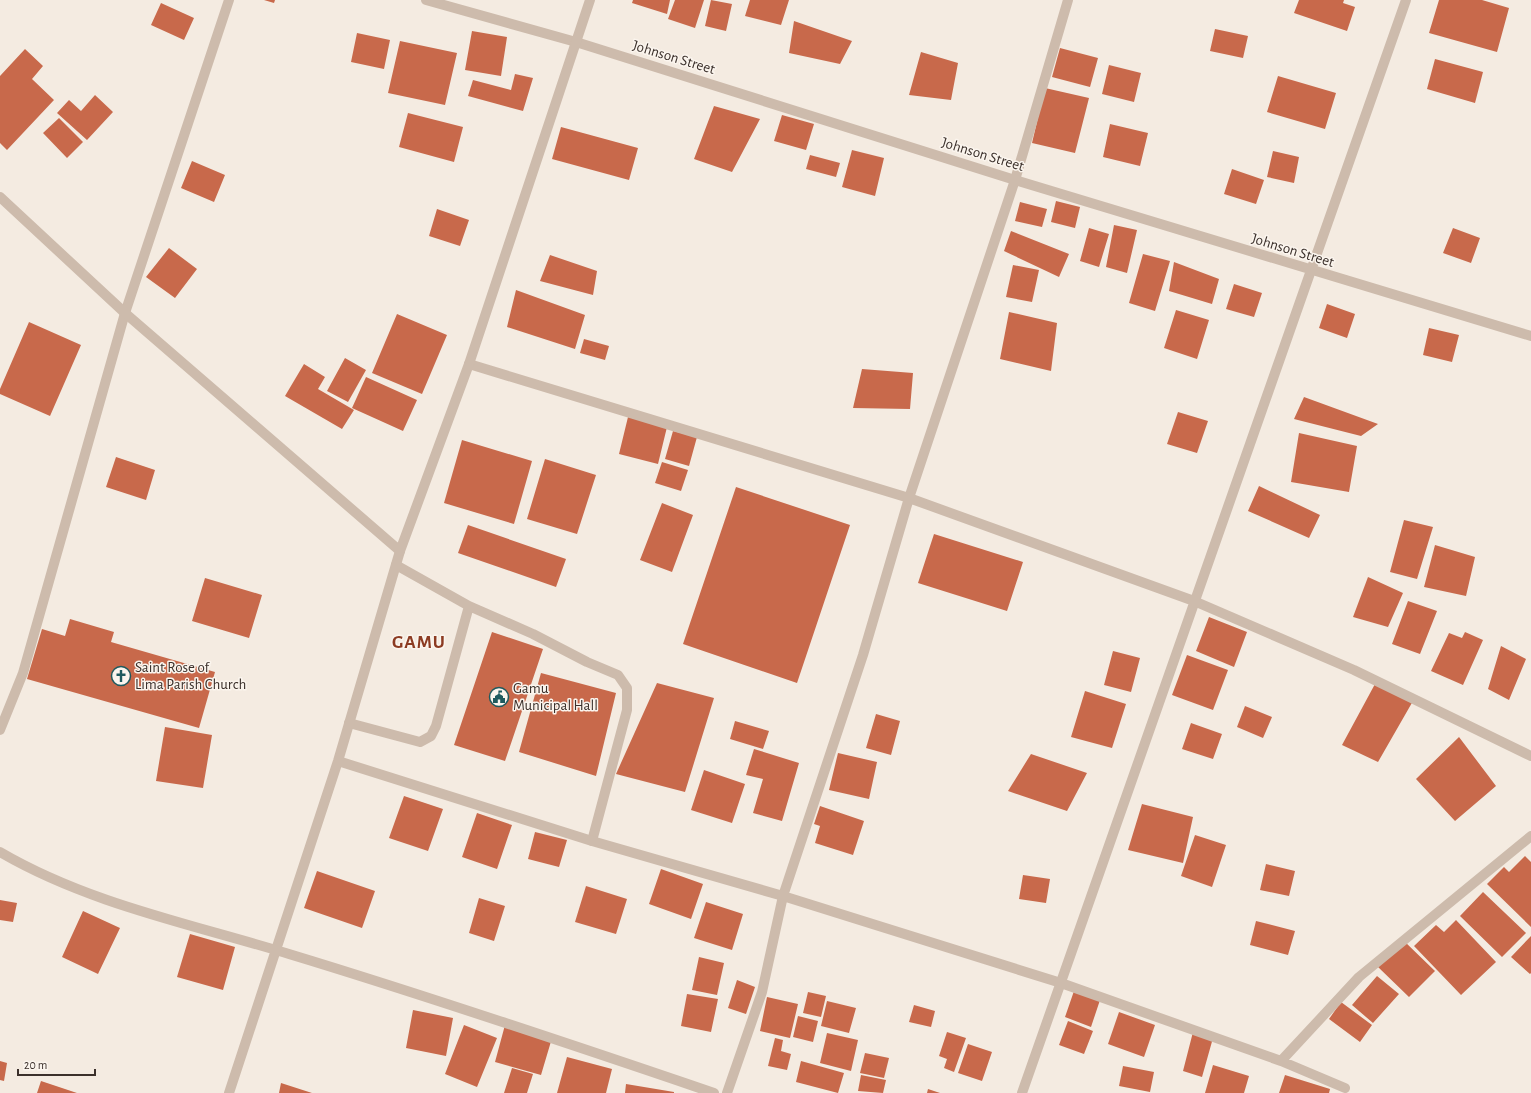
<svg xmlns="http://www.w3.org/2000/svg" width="1531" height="1093" font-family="'Alegreya Sans',sans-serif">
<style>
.building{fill:#c8694b}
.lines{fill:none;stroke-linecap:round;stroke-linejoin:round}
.service{stroke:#cdbbac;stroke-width:10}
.minor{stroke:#cdbbac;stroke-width:10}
.tertiary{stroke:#cdbbac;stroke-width:10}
.labels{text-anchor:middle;stroke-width:3;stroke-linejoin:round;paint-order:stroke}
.street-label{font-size:15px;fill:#3b302b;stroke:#fbf5ee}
.poi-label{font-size:15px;fill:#3b302b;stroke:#fbf5ee;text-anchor:start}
.district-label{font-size:19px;font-weight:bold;letter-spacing:1px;fill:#8c3b22;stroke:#fbf5ee}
</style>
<rect width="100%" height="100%" fill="#f4ebe1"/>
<path class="building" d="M264 0H275L274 3Z
M633 0H670L667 14 632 3Z
M675 0H704L695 28 668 19Z
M711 0 732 4 726 31 705 26Z
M750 0H789L781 25 745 16Z
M1299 0H1344L1343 3 1355 7 1347 31 1294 13Z
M1439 0H1482L1509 8 1497 52 1429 33Z
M161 3 194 18 184 40 151 25Z
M794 21 852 41 840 64 789 53Z
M1215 29 1248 36 1243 58 1210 51Z
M472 31 507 37 501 76 465 70Z
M357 33 390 40 384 69 351 62Z
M400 41 457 53 445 105 388 93Z
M1060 48 1098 58 1090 87 1052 77Z
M25 49 43 66 32 79 54 100 7 150 0 143V76Z
M921 52 958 63 951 100 909 95Z
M1435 59 1483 72 1475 103 1427 89Z
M1109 65 1141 73 1134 102 1102 94Z
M515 74 533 78 523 111 468 96 473 80 511 90Z
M1278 76 1336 93 1325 129 1267 112Z
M1045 88 1089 98 1075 153 1032 143Z
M95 95 113 112 87 140 57 113 69 100 81 111Z
M714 106 760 119 732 172 694 159Z
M408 113 463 127 454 162 399 147Z
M782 115 814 124 806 150 774 141Z
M59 118 83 142 67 158 43 133Z
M1110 124 1148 133 1140 166 1103 157Z
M561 127 638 148 629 180 552 159Z
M852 150 884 158 875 196 842 187Z
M1273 151 1299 157 1294 183 1267 177Z
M810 155 840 163 836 177 806 169Z
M192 161 225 175 214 202 181 188Z
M1232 169 1264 180 1256 204 1224 194Z
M1056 201 1080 207 1075 228 1051 222Z
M1020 202 1047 209 1042 227 1015 221Z
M437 209 469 220 460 246 429 236Z
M1114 225 1137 230 1127 273 1106 267Z
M1089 228 1109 234 1099 267 1080 261Z
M1453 228 1480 238 1471 263 1443 253Z
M1011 231 1069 254 1059 277 1004 251Z
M169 248 197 269 175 298 146 277Z
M1143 254 1170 261 1155 311 1129 303Z
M550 255 597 271 593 295 540 281Z
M1174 262 1219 279 1212 304 1169 291Z
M1013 265 1039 270 1032 302 1006 297Z
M1234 284 1262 293 1254 317 1226 309Z
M516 290 585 315 575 349 507 327Z
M1327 304 1355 314 1347 338 1319 328Z
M1176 310 1209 320 1197 359 1164 348Z
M1009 312 1057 323 1051 371 1000 359Z
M397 314 447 335 422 394 372 373Z
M29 322 81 345 50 416 0 394V389Z
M1429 328 1459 335 1452 362 1423 355Z
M584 339 609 346 605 360 580 353Z
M345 358 366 370 348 402 327 391Z
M304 364 325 377 318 389 354 410 342 429 285 396Z
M862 369 913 373 910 409 853 408Z
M366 377 417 400 403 431 352 408Z
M1304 397 1378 424 1361 436 1294 419Z
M1178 412 1208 421 1197 453 1167 444Z
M628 417 667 427 658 464 619 454Z
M673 431 697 437 689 466 665 459Z
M1299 433 1357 446 1349 492 1291 482Z
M462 440 532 461 514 524 444 503Z
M116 457 155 470 146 500 106 487Z
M545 459 596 475 577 534 527 519Z
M662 462 688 470 681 491 655 483Z
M1259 486 1320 515 1309 538 1248 511Z
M736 487 850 525 797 683 683 644Z
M662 503 693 515 672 572 640 560Z
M1404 520 1433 527 1417 579 1390 572Z
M468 525 566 559 556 587 458 553Z
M934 534 1023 562 1007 611 918 583Z
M1435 545 1475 557 1466 596 1424 587Z
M1368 577 1403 593 1388 627 1353 617Z
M205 578 262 595 249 638 192 621Z
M1408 601 1437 611 1420 654 1392 644Z
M1209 617 1247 632 1234 667 1196 651Z
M70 619 114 632 111 642 215 672 199 728 27 679 42 629 65 636Z
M492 632 543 649 505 761 454 745Z
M1465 632 1483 640 1463 685 1431 671 1449 633 1462 638Z
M1501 646 1526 659 1509 700 1488 689Z
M1113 651 1140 658 1131 692 1104 685Z
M1187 655 1228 670 1213 710 1172 695Z
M541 673 616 693 596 776 519 752Z
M657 683 714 698 685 792 616 774Z
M1375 684 1413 701 1378 762 1342 745Z
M1085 691 1126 704 1112 748 1071 737Z
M1245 706 1272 717 1263 738 1237 727Z
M876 714 900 721 891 755 866 748Z
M735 721 769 731 763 749 730 739Z
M1191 723 1222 734 1213 759 1182 749Z
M165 727 212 735 203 788 156 781Z
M1459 737 1496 786 1455 821 1416 779Z
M754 749 799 763 782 821 753 813 763 779 746 775Z
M838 753 877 762 869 799 829 790Z
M1031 754 1087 773 1067 811 1008 791Z
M704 770 745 784 732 823 691 810Z
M404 796 443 809 428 851 389 838Z
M1142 804 1193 817 1183 863 1128 850Z
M820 806 864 821 853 855 815 843 820 826 814 824Z
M477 813 512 825 497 869 462 857Z
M535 832 567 840 559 867 528 859Z
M1195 835 1226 845 1212 887 1181 876Z
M1525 856 1531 862V927L1487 884 1504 867 1509 872Z
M1266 864 1295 871 1289 896 1260 890Z
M661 869 703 884 691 919 649 904Z
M317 871 375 891 362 928 304 908Z
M1023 875 1050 879 1046 903 1019 899Z
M586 886 627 899 616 934 575 922Z
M1483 892 1526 933 1502 957 1460 916Z
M479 898 505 906 494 941 469 933Z
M0 900 17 903 13 922 0 920Z
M706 902 743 914 732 950 694 938Z
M83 911 120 928 98 974 62 957Z
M1456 920 1496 962 1461 995 1414 946 1436 925 1444 932Z
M1256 921 1295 931 1288 955 1250 945Z
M190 934 235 947 223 990 177 977Z
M1531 936V973L1530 974 1511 957Z
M1404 941 1435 971 1409 997 1378 967Z
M699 957 724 963 717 995 692 990Z
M1377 976 1399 994 1373 1023 1352 1005Z
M737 980 755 987 746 1014 728 1008Z
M1074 991 1100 1000 1091 1027 1065 1017Z
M808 992 826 996 821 1017 803 1013Z
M687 994 718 999 711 1032 681 1026Z
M767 997 798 1004 790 1038 760 1031Z
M827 1001 856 1008 849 1033 821 1026Z
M1341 1002 1372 1025 1360 1042 1329 1019Z
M914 1005 935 1011 931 1027 909 1022Z
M413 1010 453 1018 446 1056 406 1048Z
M1119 1012 1155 1025 1144 1057 1108 1044Z
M798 1016 818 1021 813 1042 793 1037Z
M1068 1021 1093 1031 1084 1054 1059 1045Z
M464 1025 497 1038 477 1087 445 1074Z
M505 1025 552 1038 541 1075 495 1062Z
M947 1032 966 1038 954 1072 944 1068 947 1059 939 1056Z
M1193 1032 1213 1038 1202 1077 1183 1071Z
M827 1033 858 1040 851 1071 820 1063Z
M775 1038 783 1040 781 1051 791 1054 787 1070 768 1066Z
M968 1044 992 1052 982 1081 958 1073Z
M865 1053 889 1058 884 1078 860 1073Z
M567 1057 612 1069 606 1093H557Z
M0 1061 7 1063 4 1081 0 1080Z
M801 1061 844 1073 838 1093 796 1082Z
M1213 1065 1249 1076 1244 1093H1205Z
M1123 1066 1154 1072 1150 1092 1119 1086Z
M512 1068 533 1074 527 1093H504Z
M861 1075 886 1080 883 1093 858 1091Z
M1285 1075 1330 1089 1329 1093H1279Z
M41 1081 77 1093H37Z
M281 1083 312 1093H279Z
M626 1084 674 1092V1093H625Z
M928 1089 940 1093H927Z"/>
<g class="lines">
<path class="service" d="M469 606 533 634 587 662 618 675 627 688V710L592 841
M349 723 420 742 431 736 436 726 469 606 396 565"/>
<path class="minor" d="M426 0 576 42 1015 180 1531 336
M469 364 909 498 1194 601 1354 670 1531 756
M0 730 23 673 125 313 229 0
M338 761 592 841 783 896 1061 983 1281 1061 1359 977 1531 836
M0 852C89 904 192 924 289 954 431 997 573 1045 714 1093
M1281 1061 1345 1088
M229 1093 338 761 400 551
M727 1093 762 992 783 896 863 655 909 498 1015 180 1068 0
M1022 1093 1406 0"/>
<path class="tertiary" d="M0 197 125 313 400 551 469 364 590 0"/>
</g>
<defs>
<symbol id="church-ring" viewBox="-11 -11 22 22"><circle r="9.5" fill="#fbf5ee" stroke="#1f5a5e" stroke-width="1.5"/><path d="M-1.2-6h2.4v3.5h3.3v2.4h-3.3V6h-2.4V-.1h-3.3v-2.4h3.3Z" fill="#1f5a5e"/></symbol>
<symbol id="civic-ring" viewBox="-11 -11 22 22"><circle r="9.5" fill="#fbf5ee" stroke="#1f5a5e" stroke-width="1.5"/><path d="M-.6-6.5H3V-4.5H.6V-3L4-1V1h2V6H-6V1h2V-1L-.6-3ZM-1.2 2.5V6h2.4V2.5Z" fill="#1f5a5e"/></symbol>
</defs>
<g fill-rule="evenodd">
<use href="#church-ring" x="110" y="665" width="22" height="22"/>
<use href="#civic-ring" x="488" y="686" width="22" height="22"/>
</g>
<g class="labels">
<g class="street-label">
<text transform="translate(674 57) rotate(17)" y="5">Johnson Street</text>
<text transform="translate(983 154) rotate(17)" y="5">Johnson Street</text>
<text transform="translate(1293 250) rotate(17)" y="5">Johnson Street</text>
</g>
<g class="poi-label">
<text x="135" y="672">Saint Rose of<tspan x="135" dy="17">Lima Parish Church</tspan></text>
<text x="513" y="693">Gamu<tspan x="513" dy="17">Municipal Hall</tspan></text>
</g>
<g class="district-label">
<text x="419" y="648">GAMU</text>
</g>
</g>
<path d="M18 1069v6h77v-6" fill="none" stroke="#3b302b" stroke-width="2"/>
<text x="24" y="1069" font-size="12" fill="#3b302b" stroke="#fbf5ee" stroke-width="3" paint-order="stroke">20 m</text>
</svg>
